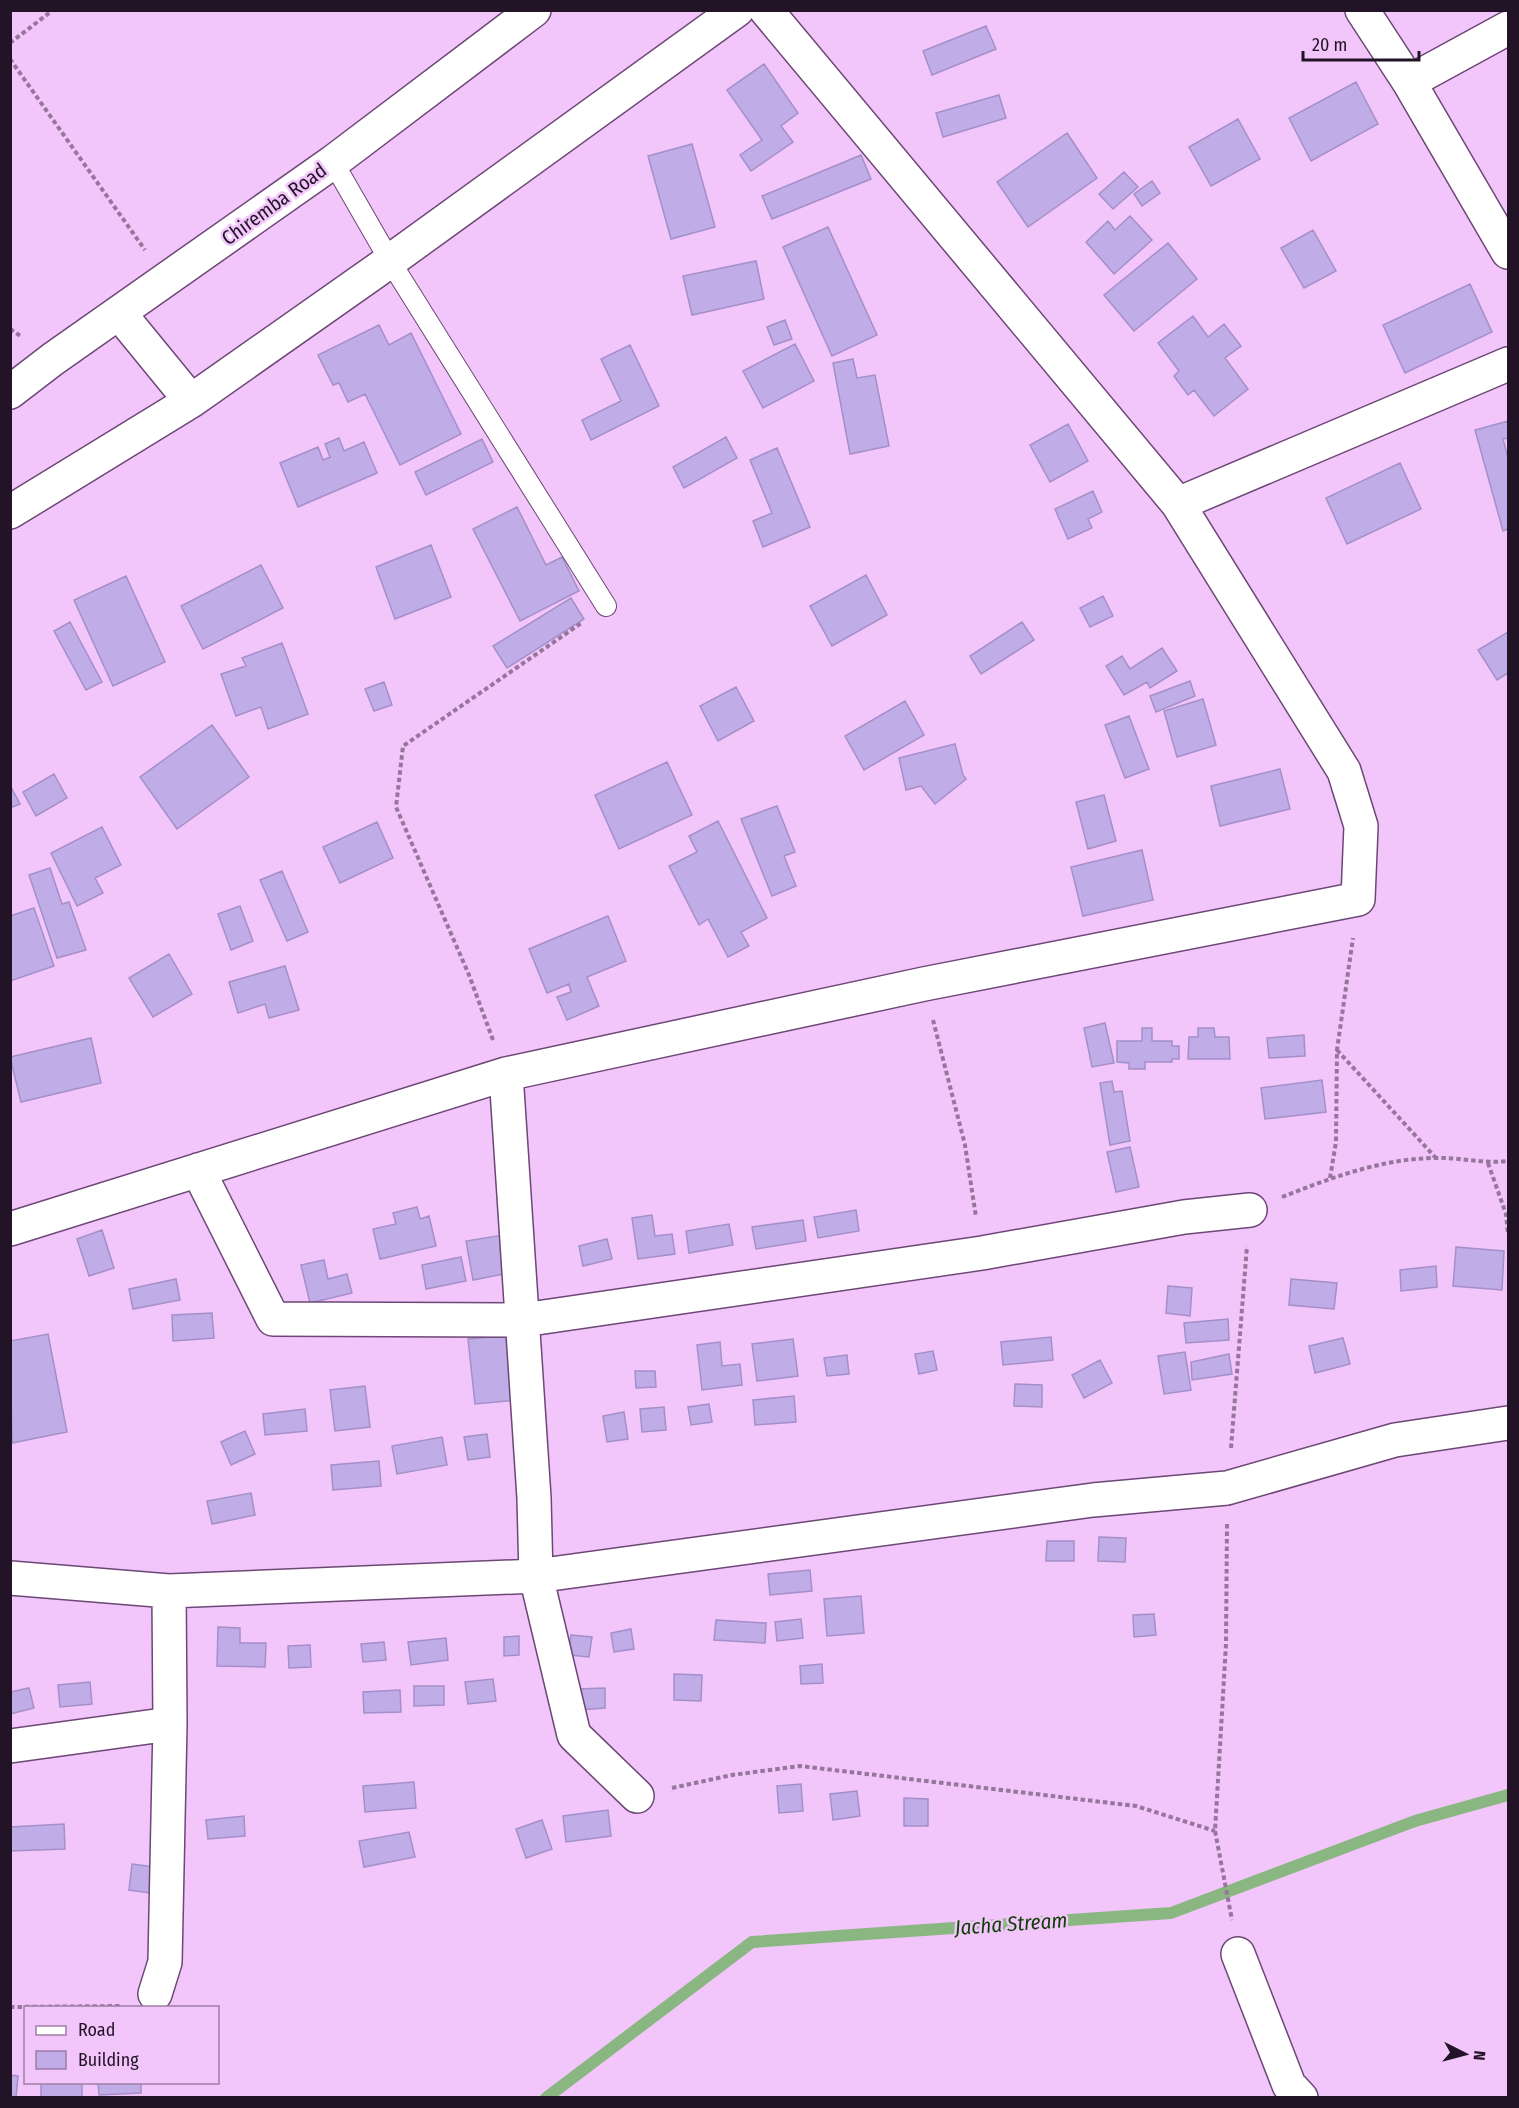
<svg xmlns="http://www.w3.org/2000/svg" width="1519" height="2108" font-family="'Fira Sans Condensed',sans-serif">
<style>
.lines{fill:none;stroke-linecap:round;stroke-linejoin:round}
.stream{stroke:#8ab781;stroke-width:12}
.building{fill:#c0ace7;stroke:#a48fc9;stroke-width:1.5}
.lane-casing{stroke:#6d4775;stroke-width:22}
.street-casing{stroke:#6d4775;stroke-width:36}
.secondary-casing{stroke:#6d4775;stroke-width:36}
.path{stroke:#96769c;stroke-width:4;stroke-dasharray:4.5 3;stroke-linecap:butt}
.lane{stroke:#fff;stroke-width:20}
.street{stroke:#fff;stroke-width:33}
.secondary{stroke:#fff;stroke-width:33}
.labels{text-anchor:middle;stroke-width:5;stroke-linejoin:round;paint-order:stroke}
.street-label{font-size:20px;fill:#231327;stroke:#f2c6fb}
.water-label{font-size:21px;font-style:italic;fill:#0f3d05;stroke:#f2c6fb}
</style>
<rect width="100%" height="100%" fill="#f2c6fb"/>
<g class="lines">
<path class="stream" d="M546 2098 752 1942 1171 1913 1415 1821 1508 1795"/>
</g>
<path class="building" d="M986 26 996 49 932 75 923 51Z
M764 64 798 113 781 126 793 142 751 171 740 155 762 140 727 90Z
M1356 82 1378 124 1311 161 1289 118Z
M999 95 1006 118 943 137 936 113Z
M1238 119 1260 159 1211 186 1189 147Z
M1067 133 1097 178 1028 227 997 182Z
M692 144 715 227 671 239 648 156Z
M861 155 871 179 772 219 762 196Z
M1124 172 1138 187 1113 209 1099 194Z
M1152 181 1160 193 1142 206 1134 194Z
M1130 216 1152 240 1114 274 1086 242 1108 221 1115 230Z
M828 227 877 335 832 356 783 247Z
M1313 230 1336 271 1304 288 1281 248Z
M1168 243 1197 279 1134 331 1104 295Z
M756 261 764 299 692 315 683 276Z
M1470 284 1492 332 1405 373 1383 325Z
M1193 316 1208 337 1224 324 1241 346 1225 358 1248 389 1214 416 1194 390 1188 395 1174 376 1179 371 1158 343Z
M785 320 792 339 774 345 767 327Z
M379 325 389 345 411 333 461 434 400 465 365 394 348 402 339 383 333 385 318 355Z
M795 344 814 381 763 408 743 371Z
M630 345 659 406 591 440 582 420 621 401 601 359Z
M853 359 857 378 875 375 889 446 850 454 833 363Z
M1508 421V438L1503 439 1508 458V529L1503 531 1475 430Z
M1068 424 1088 461 1050 482 1030 445Z
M726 437 737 458 684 488 673 467Z
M339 438 344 451 364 442 377 473 298 507 280 463 318 447 323 460 330 457 325 444Z
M482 439 493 462 426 495 415 472Z
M777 448 810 527 763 547 753 521 772 513 750 460Z
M1400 463 1421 509 1347 544 1326 498Z
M1093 491 1102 512 1088 519 1092 528 1068 539 1055 509Z
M517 507 546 565 562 557 579 591 520 621 473 529Z
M431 545 451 597 395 619 376 567Z
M261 565 283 608 203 649 181 606Z
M866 575 887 615 832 646 810 606Z
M126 576 165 662 113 686 74 600Z
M1103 596 1113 616 1090 627 1080 608Z
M571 598 584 619 507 668 493 646Z
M70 622 102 682 86 690 54 631Z
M1022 622 1034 640 981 674 970 656Z
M1508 632V673L1497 680 1478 650Z
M282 643 308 714 268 729 261 707 236 716 221 674 246 666 242 658Z
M1162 648 1177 671 1150 688 1147 682 1124 695 1106 666 1122 656 1130 669Z
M1190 681 1195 696 1156 712 1150 696Z
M384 682 392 705 374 711 365 689Z
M736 687 754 721 718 741 700 706Z
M1203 699 1216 745 1177 757 1164 711Z
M905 701 924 735 864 770 845 736Z
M1129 716 1149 769 1125 778 1105 725Z
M212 725 249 777 177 829 140 777Z
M955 744 963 775 966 779 935 804 921 786 906 790 899 758Z
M667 762 692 815 619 849 595 795Z
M1280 769 1290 809 1220 826 1211 786Z
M54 774 67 798 36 816 23 792Z
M10 785 20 804 10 808Z
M1104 795 1116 841 1088 849 1076 802Z
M777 806 795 852 784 856 796 886 772 896 741 819Z
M718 821 767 918 741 932 749 946 728 957 708 919 699 925 669 866 697 852 689 836Z
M377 822 393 858 340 883 323 847Z
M102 827 121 865 95 878 103 893 77 906 51 853Z
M1142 850 1153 900 1083 916 1071 867Z
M50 868 62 904 69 902 86 950 57 958 29 875Z
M282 871 308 932 287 941 260 880Z
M240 906 253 941 231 950 218 914Z
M34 908 54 966 10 981V916Z
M608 916 626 961 587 977 599 1006 567 1020 557 997 571 992 569 984 547 993 529 949Z
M169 954 192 994 153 1017 129 978Z
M285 966 299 1010 269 1018 265 1004 238 1013 229 982Z
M1105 1023 1114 1063 1092 1067 1084 1028Z
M1142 1028H1152V1041H1172V1046H1179V1059H1172V1062H1145V1069H1129V1063L1117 1062V1041H1142Z
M1198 1028H1214L1215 1037H1229L1230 1059H1188L1189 1037H1198Z
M1304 1035 1305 1056 1269 1058 1267 1038Z
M91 1038 101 1083 21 1102 10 1057Z
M1322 1080 1326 1112 1265 1119 1261 1088Z
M1112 1081 1114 1092 1122 1091 1130 1141 1110 1145 1100 1083Z
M1130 1147 1139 1187 1116 1192 1107 1152Z
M417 1207 420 1219 429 1216 436 1246 380 1259 373 1229 396 1224 393 1213Z
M856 1210 859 1231 818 1238 814 1217Z
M652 1215 655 1236 672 1234 675 1254 638 1259 632 1218Z
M803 1220 806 1241 756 1249 752 1227Z
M729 1224 733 1245 689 1253 686 1231Z
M102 1230 114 1268 89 1276 77 1239Z
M503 1235 509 1273 473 1280 466 1241Z
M607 1239 612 1259 583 1266 579 1246Z
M1456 1247 1504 1251 1502 1290 1453 1286Z
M461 1257 466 1281 426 1289 422 1265Z
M324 1260 328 1279 347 1274 352 1293 310 1303 301 1265Z
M1436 1266 1437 1287 1401 1291 1400 1270Z
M176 1279 180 1300 133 1309 129 1289Z
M1291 1279 1337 1283 1334 1309 1289 1305Z
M1168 1286 1192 1288 1190 1316 1166 1313Z
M212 1313 214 1338 173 1341 172 1315Z
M1228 1319 1229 1340 1186 1343 1184 1323Z
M48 1334 67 1432 12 1443 10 1341Z
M511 1335 517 1400 475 1404 468 1339Z
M1051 1337 1053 1360 1003 1365 1001 1342Z
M1343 1338 1350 1364 1315 1373 1309 1346Z
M793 1339 798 1376 757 1381 752 1344Z
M720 1342 722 1366 740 1364 742 1385 702 1390 697 1345Z
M933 1351 937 1370 919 1374 915 1354Z
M1185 1352 1191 1390 1164 1394 1158 1356Z
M1229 1354 1232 1374 1192 1380 1191 1362Z
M847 1355 849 1374 827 1376 824 1358Z
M1100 1360 1112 1383 1084 1398 1072 1375Z
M635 1371H655L656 1387 636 1388Z
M1015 1384 1042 1385V1407L1014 1406Z
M365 1386 370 1427 335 1431 330 1390Z
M794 1396 796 1422 755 1425 753 1400Z
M709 1404 712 1422 691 1425 688 1407Z
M664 1407 666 1430 642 1432 640 1409Z
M305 1409 307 1431 265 1435 263 1414Z
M624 1412 628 1439 607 1442 603 1416Z
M245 1431 255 1454 231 1465 221 1442Z
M487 1434 490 1457 468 1460 464 1437Z
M442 1437 447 1465 397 1474 392 1446Z
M379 1461 381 1486 333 1490 331 1465Z
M251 1493 255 1515 212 1524 207 1501Z
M1099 1537 1126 1538 1125 1562 1098 1561Z
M1047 1541H1074V1561H1046Z
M810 1570 812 1591 770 1595 768 1574Z
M861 1596 864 1633 827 1636 824 1599Z
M1154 1614 1156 1635 1134 1637 1133 1615Z
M801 1619 803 1638 777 1641 775 1622Z
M716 1620 766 1623 765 1643 714 1640Z
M218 1627 240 1628V1643H266L265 1667 217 1666Z
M631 1629 634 1649 614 1652 611 1633Z
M571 1635 592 1637 589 1657 569 1655Z
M519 1636V1655L504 1656V1637Z
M446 1638 448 1660 411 1665 408 1642Z
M384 1642 386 1660 363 1662 361 1644Z
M310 1645 311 1667 289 1668 288 1646Z
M822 1664 823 1683 801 1684 800 1666Z
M674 1674 702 1675 701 1701 674 1700Z
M493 1679 496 1701 468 1704 465 1682Z
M90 1682 92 1704 60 1707 58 1685Z
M414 1686H444V1705L414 1706Z
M29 1688 34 1708 10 1714V1692Z
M605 1688V1708L579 1710 578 1689Z
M400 1690 401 1712 364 1713 363 1692Z
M414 1782 416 1808 365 1812 363 1786Z
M801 1784 803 1811 779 1813 777 1786Z
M857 1791 860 1816 833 1820 830 1794Z
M904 1798 928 1799V1826H904Z
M608 1810 611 1836 566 1842 563 1816Z
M244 1816 245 1836 208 1839 206 1820Z
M542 1820 552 1849 526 1858 516 1829Z
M64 1824 65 1849 10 1851V1827Z
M409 1832 415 1857 364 1867 359 1841Z
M132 1864 154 1867 150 1893 129 1890Z
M10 2075 18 2076 16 2097H10Z
M41 2082H82V2098H41Z
M98 2082H141V2093L99 2095Z"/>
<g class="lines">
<defs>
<path id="lane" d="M333 162 390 261 606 606"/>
<path id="street" d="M1362 10 1409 82 1508 252
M1409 82 1508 28
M119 313 191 401
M1178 504 1508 364
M10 512 191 401 390 261 737 10
M506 1074 534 1498 536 1576 574 1735 637 1796
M198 1170 273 1319 523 1320 982 1253 1184 1217 1250 1210
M10 1229 506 1074 924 984 1358 899 1361 826 1344 771 1178 504 766 10
M10 1578 169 1591 536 1576 1093 1500 1227 1488 1395 1440 1508 1423
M10 1746 170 1724
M1238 1954 1289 2085 1301 2098
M155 1994 165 1962 170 1724 169 1591"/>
<path id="secondary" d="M10 392 53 359 333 162 534 10"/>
</defs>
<use href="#lane" class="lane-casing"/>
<use href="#street" class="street-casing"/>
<use href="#secondary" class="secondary-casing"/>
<path class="path" d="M10 43 53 10
M10 59 145 250
M10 329 22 337
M933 1020 965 1145 976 1217
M493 1040 469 975 396 807 403 746 583 622
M1337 1050 1435 1157
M1488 1163 1506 1214 1508 1235
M1330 1178 1336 1142 1337 1050 1353 938
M1282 1197C1331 1178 1380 1159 1434 1158 1460 1157 1481 1164 1508 1161
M1231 1448 1247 1246
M1227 1524 1226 1644 1215 1831 1232 1920
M672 1788 732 1775 800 1766 1136 1806 1215 1831
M10 2007 121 2006"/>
<use href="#lane" class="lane"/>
<use href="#street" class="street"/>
<use href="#secondary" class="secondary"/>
</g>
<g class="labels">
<g class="street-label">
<text transform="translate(274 204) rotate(-36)" y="7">Chiremba Road</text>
</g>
<g class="water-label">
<text transform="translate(1011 1924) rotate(-4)" y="7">Jacha Stream</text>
</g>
</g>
<rect width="1519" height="2108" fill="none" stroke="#231327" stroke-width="24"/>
<rect x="24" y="2006" width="195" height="78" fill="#f2c6fb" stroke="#9f7ea6" stroke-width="1.5"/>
<rect x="36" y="2026" width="30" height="9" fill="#ffffff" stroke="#9f7ea6" stroke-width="1.5"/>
<text x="78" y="2036" font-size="18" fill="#231327">Road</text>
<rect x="36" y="2051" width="30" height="18" fill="#c0ace7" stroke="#9f7ea6" stroke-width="1.5"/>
<text x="78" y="2066" font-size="18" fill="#231327">Building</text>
<g transform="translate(1465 2054) rotate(96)" stroke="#f2c6fb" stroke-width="4.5" paint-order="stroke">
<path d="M0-4.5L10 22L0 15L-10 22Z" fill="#231327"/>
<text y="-9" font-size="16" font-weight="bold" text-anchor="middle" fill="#231327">N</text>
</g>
<path d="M1303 51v9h116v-9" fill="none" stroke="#231327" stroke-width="3"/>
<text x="1312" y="51" font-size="18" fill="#231327" stroke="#f2c6fb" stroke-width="4.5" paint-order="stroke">20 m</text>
</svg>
